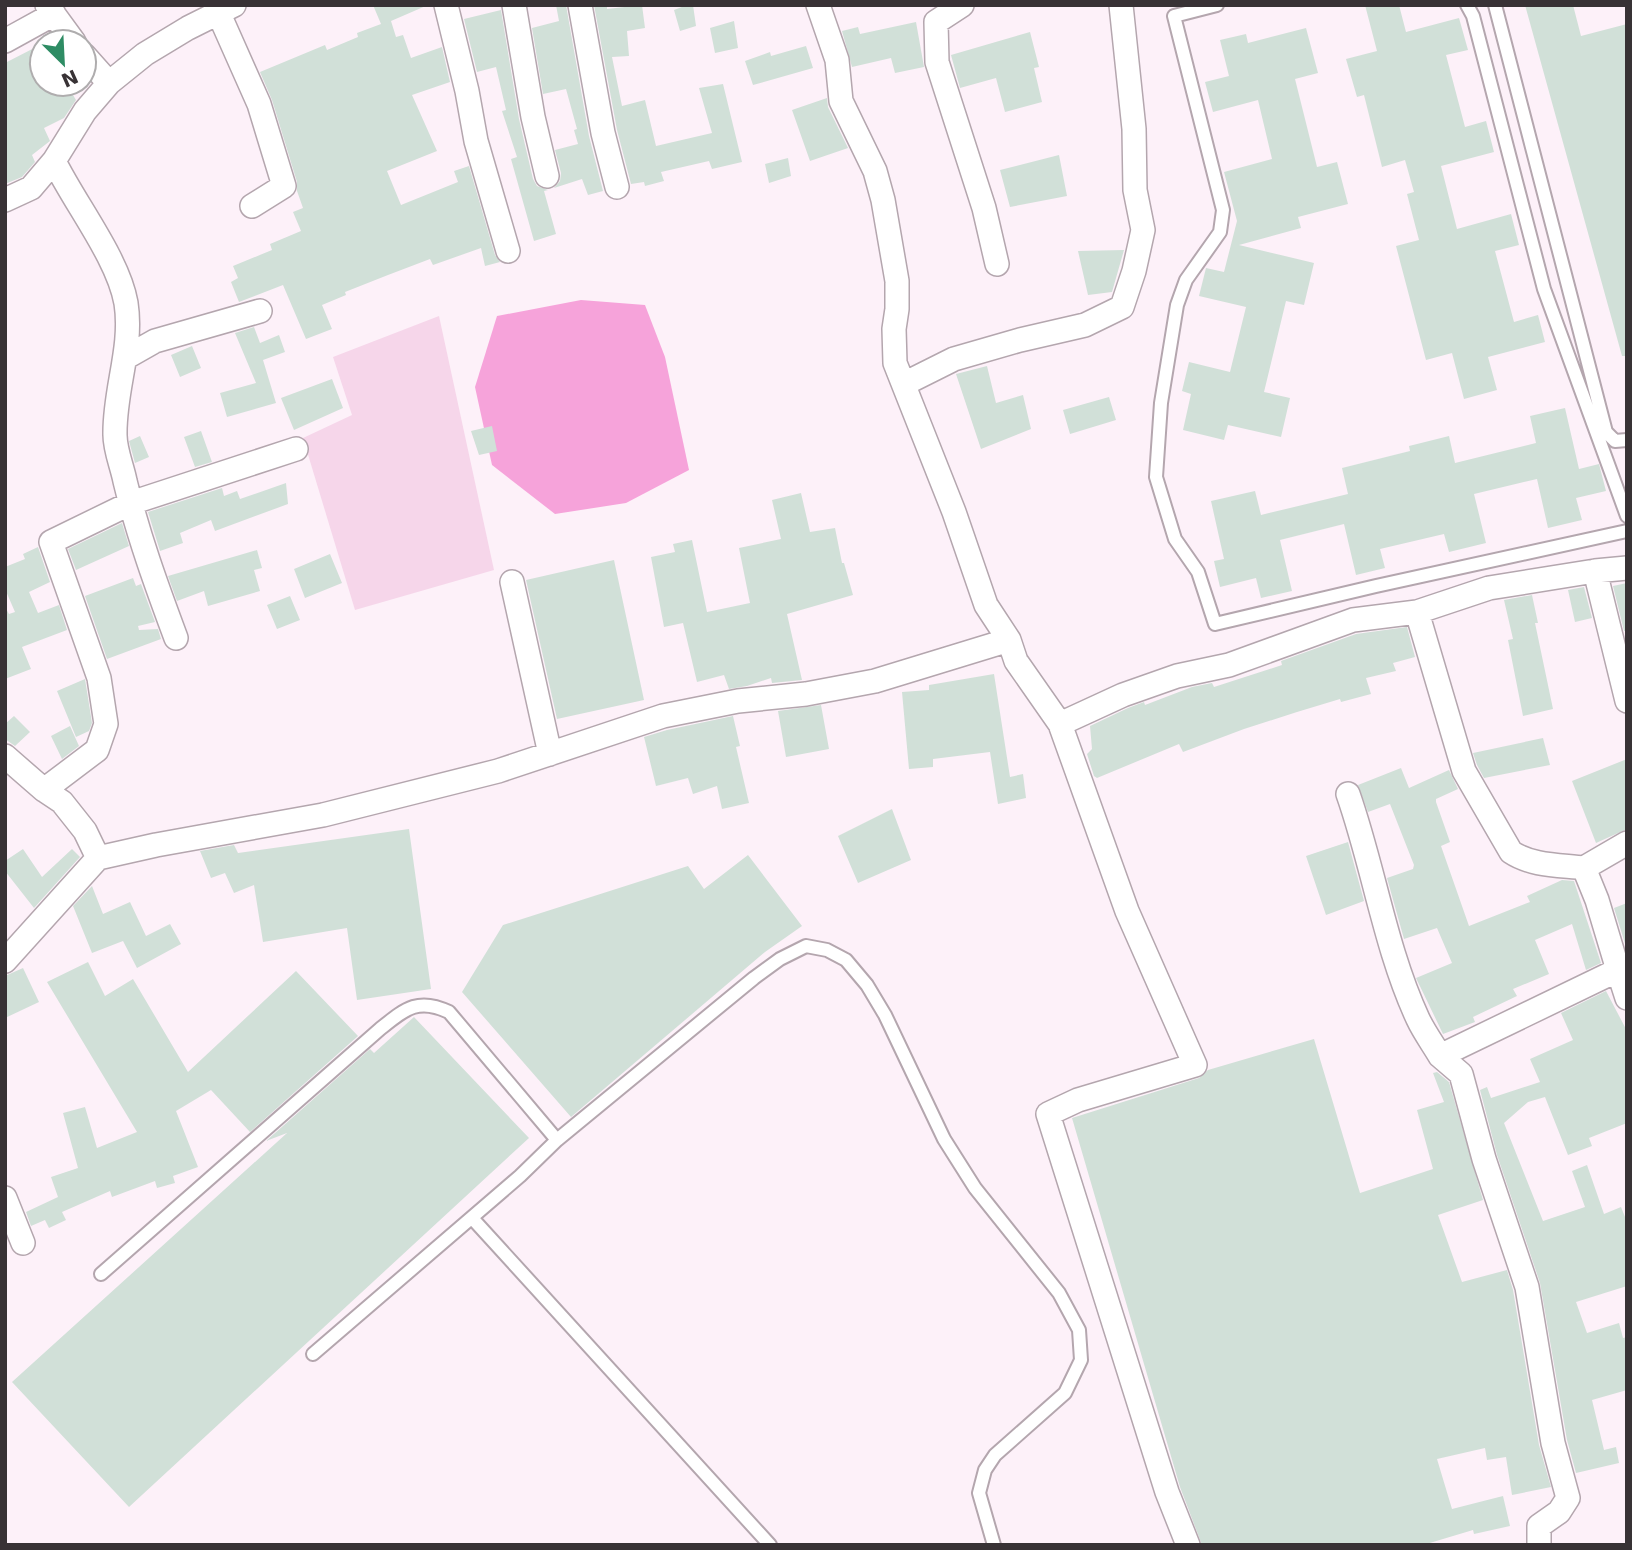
<svg xmlns="http://www.w3.org/2000/svg" width="1632" height="1550" font-family="'DejaVu Sans',sans-serif">
<style>
.green{fill:#f6d6ea}
.water{fill:#f6a3da}
.building{fill:#d1e0d8}
.lines{fill:none;stroke-linecap:round;stroke-linejoin:round}
.service-casing{stroke:#b4a6ae;stroke-width:16}
.minor-casing{stroke:#b4a6ae;stroke-width:26}
.service{stroke:#fff;stroke-width:12}
.minor{stroke:#fff;stroke-width:23}
</style>
<rect width="100%" height="100%" fill="#fdf1f9"/>
<path class="green" d="M439 316 494 570 355 610 303 438 352 415 333 357Z"/>
<path class="water" d="M581 300 645 305 665 357 689 470 626 503 555 514 492 465 475 387 497 316Z"/>
<path class="building" d="M373 5H428L391 21 396 37 403 35 411 58 442 47 450 82 412 95 437 151 387 171 401 205 458 182 454 171 469 166 495 255 500 262 485 266 481 248 433 265 430 259 388 275 345 292 346 295 322 305 332 329 306 339 283 285 239 302 231 282 238 278 233 266 272 250 270 244 301 231 293 212 303 208 297 191V182L272 100 260 72 325 45 327 50 358 37 357 33 381 24Z
M556 5H566L589 136 603 191 588 195 582 179 554 188 560 181 561 173 555 150 578 144 574 130 577 129 566 89 543 94 532 28 559 21Z
M594 5H607V9L642 5 645 28 627 31 629 56 612 57 622 106 645 100 656 146 712 133 699 88 723 84 742 162 712 169 709 161 661 172 664 181 645 186 644 182 631 184 617 130Z
M687 5H693L696 26 680 31 674 10Z
M1365 5H1399L1406 32 1459 18 1468 50 1446 55 1465 127 1486 121 1494 152 1441 166 1457 229 1511 214 1519 245 1495 251 1514 322 1538 315 1545 342 1488 357 1497 390 1464 399 1452 353 1426 360 1396 246 1419 240 1407 194 1414 192 1405 160 1382 167 1364 95 1357 97 1346 59 1377 51Z
M1525 5H1573L1581 36 1627 24V356H1622Z
M501 10 519 119 533 179 537 186 548 190 544 191 556 234 534 241 511 159 517 157 502 111 506 110 496 67 477 72 464 19Z
M734 21 738 48 715 53 710 28Z
M916 22 924 67 895 73 891 58 852 67 842 31 858 27 860 34Z
M1306 28 1318 73 1295 79 1317 167 1337 162 1348 204 1298 217 1301 228 1239 245 1314 263 1304 305 1286 301 1264 392 1290 398 1281 437 1228 425 1224 440 1183 430 1191 394 1182 391 1189 362 1230 372 1246 307 1199 296 1206 268 1224 272 1237 221 1224 172 1272 159 1258 100 1213 112 1205 82 1229 76 1220 40 1246 34 1248 43Z
M1030 32 1039 67 1034 68 1042 102 1005 112 996 78 960 88 951 55Z
M42 44V84H86L73 95 76 100 64 118 44 128 50 141 32 155 35 162 22 177 5 184V63Z
M806 46 813 68 753 85 745 61 770 52 771 56Z
M827 98 828 107 848 148 810 161 792 110Z
M1059 155 1067 196 1010 207 1000 170Z
M788 158 791 176 769 183 765 164Z
M1124 250 1112 292 1088 295 1078 251Z
M254 327 260 343 279 335 285 352 263 360 276 403 227 417 220 393 256 383 235 333Z
M192 346 201 368 180 377 171 355Z
M987 366 996 403 1023 395 1031 429 981 449 956 374Z
M332 379 343 408 294 430 281 398Z
M1109 397 1116 420 1070 434 1063 410Z
M1565 408 1579 469 1599 464 1606 491 1576 498 1582 520 1548 528 1537 479 1474 494 1486 543 1449 552 1444 534 1380 549 1385 568 1356 575 1344 524 1280 540 1292 591 1261 598 1256 578 1220 587 1214 561 1224 559 1211 501 1255 491 1261 515 1348 494 1342 468 1410 451 1409 446 1449 436 1455 463 1536 443 1530 416Z
M492 426 497 451 479 455 471 431Z
M201 431 212 462 195 467 184 437Z
M140 436 149 457 135 463 129 441Z
M286 483 288 504 215 531 211 520 180 533 183 543 160 551 148 512 222 488 224 496 237 491 240 499Z
M801 493 810 532 835 528 842 563H844L853 595 787 614 802 680 772 683 771 678 747 686 729 689 724 675 697 682 683 623 664 627 651 557 675 552 673 544 692 540 707 612 750 603 739 548 781 539 772 500Z
M122 523 129 546 76 570 68 549Z
M38 547 50 582 29 592 38 613 59 605 67 630 22 647 31 669 5 679V607L9 614 15 612 5 589V567L25 559 23 554Z
M257 550 262 568 254 570 260 591 208 606 204 591 177 601 168 576Z
M330 554 342 583 305 598 294 569Z
M614 560 644 700 557 719 526 580Z
M133 578 136 586 141 584 155 622 138 626 139 630 158 629 161 639 107 659 85 596Z
M1627 583V631H1624L1613 586Z
M1584 587 1592 618 1575 622 1568 590Z
M1532 595 1538 623H1535L1553 709 1523 716 1508 640 1513 639 1504 600Z
M290 596 300 620 277 629 267 605Z
M1407 627 1415 657 1393 663 1396 671 1366 678 1371 694 1341 702 1340 699 1297 712 1244 729 1183 752 1179 744 1097 778 1094 776 1087 754 1092 749 1090 726 1128 708 1144 702 1145 705 1192 687 1212 683 1214 687 1282 665 1281 661 1356 634Z
M994 674 1010 777 1023 774 1026 798 998 804 990 752 933 759V767L909 769 902 692 929 690V685Z
M85 679 92 723 89 731 76 737 57 691Z
M821 705 829 749 786 757 778 711Z
M14 716 30 732 15 746 5 739V724Z
M733 716 740 746 736 747 749 803 722 809 717 786 693 794 688 778 656 786 644 737 667 730Z
M70 726 79 746 62 759 51 736Z
M1543 738 1550 765 1484 778 1477 765 1473 753Z
M1627 759V829L1596 843 1572 781Z
M1401 768 1409 788 1449 770 1458 789 1436 799V802L1450 842 1441 846 1469 926 1530 902 1527 896 1562 880 1574 881 1601 963 1586 970 1572 924 1535 940 1549 974 1513 989 1517 996 1473 1017 1475 1022 1443 1034 1416 978 1452 963 1437 928 1404 939 1387 878 1413 869 1414 865 1390 804 1368 812 1358 785Z
M892 809 911 860 858 883 838 836Z
M409 829 431 989 357 1000 347 928 263 942 254 885 234 893 225 873 211 878 200 851 234 845 238 853Z
M1348 842 1364 901 1326 915 1306 856Z
M23 849 42 877 72 849 80 857 34 908 5 871V861Z
M748 855 802 926 765 952 571 1117 462 992 503 925 688 866 704 889Z
M92 886 103 914 130 902 146 936 170 924 181 944 137 968 123 941 92 953 73 906Z
M1627 903V950L1614 908Z
M88 962 105 996 133 979 188 1072 296 971 358 1036 250 1132 211 1090 176 1111 198 1167 173 1176 175 1183 157 1188 155 1181 112 1197 110 1191 62 1212 66 1220 49 1228 45 1220 31 1226 26 1212 58 1197 51 1177 78 1168 63 1113 85 1107 97 1148 137 1132 47 982Z
M23 968 39 1002 5 1018V976Z
M1606 991 1627 1031V1123L1589 1138 1592 1146 1568 1155 1545 1097 1528 1102 1504 1123 1543 1221 1585 1207 1572 1171 1587 1165 1604 1214 1621 1207 1627 1222V1286L1576 1302 1587 1333 1619 1323 1623 1338 1627 1337V1390L1592 1400 1604 1450 1616 1447 1619 1463 1576 1473 1567 1440 1540 1283 1497 1155 1480 1090 1487 1087 1491 1098 1540 1082 1530 1059 1573 1040 1561 1013Z
M414 1017 529 1138 129 1507 12 1382 287 1133 266 1141 370 1049 374 1053Z
M1314 1039 1360 1193 1433 1169 1417 1110 1444 1102 1433 1073 1437 1072 1449 1082 1483 1200 1438 1215 1462 1282 1507 1270 1513 1290 1539 1445 1551 1487 1512 1495 1506 1457 1487 1460 1485 1448 1437 1459 1452 1509 1503 1496 1510 1526 1474 1534 1473 1530 1423 1545H1202L1180 1487 1072 1118 1199 1078 1208 1070Z"/>
<g class="lines">
<defs>
<path id="service" d="M1217 5 1174 16 1223 210 1220 232 1186 280 1177 305 1161 403 1156 477 1175 539 1198 572 1215 624 1376 586 1627 531
M1467 5 1473 16 1544 289 1627 516
M1495 5 1606 432 1615 441 1627 440
M472 1218 770 1545
M101 1274 380 1029C405 1009 418 997 449 1012L557 1140
M313 1354 520 1176 557 1140 754 978 780 959 806 946 827 950 846 960 867 985 885 1015 944 1139 975 1188 1059 1293 1079 1330 1081 1360 1065 1393 995 1455 985 1470 979 1493 994 1545"/>
<path id="minor" d="M47 5 74 42
M446 5 467 91 476 141 508 251
M514 5 533 117 547 176
M580 5 603 133 617 187
M818 5 837 60 841 101 875 171 883 200 897 281V309L894 329 895 363 954 512 986 605 1009 640 1016 661 1060 724
M962 5 936 22 937 62 984 208 997 264
M219 14 259 104 284 186 252 206
M5 41 54 14
M84 55 109 83
M54 161C75 204 118 258 126 303 133 348 114 390 115 435 115 450 122 466 125 481 138 535 157 587 176 638
M5 200 31 188 54 161 85 111 109 83 145 54 188 28 234 5
M125 358 155 341 260 311
M904 384 954 359 1020 340 1085 325 1122 307 1134 271 1143 230 1135 190 1134 129 1121 5
M1595 571 1627 701
M512 582 550 754
M1417 612 1464 771 1511 852C1532 866 1560 865 1584 868
M5 756 44 790 62 802 85 831 98 858
M44 790 97 750 106 724 99 678 51 542 131 503 296 449
M1348 794C1374 868 1385 948 1418 1019 1424 1032 1433 1044 1440 1056
M5 961 98 858 156 845 323 815 498 771 663 716 738 701 806 694 875 681 1009 640
M1618 970 1627 998
M5 1198 23 1243
M1188 1545 1167 1492 1048 1114 1078 1100 1195 1065 1127 911 1060 724 1123 695 1177 676 1229 665 1353 620 1417 612 1489 588 1595 571 1627 568
M1539 1545V1526L1559 1512 1568 1498 1553 1443 1527 1287 1484 1159 1461 1074 1440 1056 1618 970 1597 900 1584 868 1627 843"/>
</defs>
<use href="#service" class="service-casing"/>
<use href="#minor" class="minor-casing"/>
<use href="#service" class="service"/>
<use href="#minor" class="minor"/>
</g>
<rect width="1632" height="1550" fill="none" stroke="#383235" stroke-width="14"/>
<g transform="translate(63 63) rotate(156)"><circle r="33" fill="#ffffff" stroke="#afadae" stroke-width="2"/>
<path d="M0-5L12 26L0 18L-12 26Z" fill="#2e8c64"/>
<text y="-10" font-size="19" font-weight="bold" text-anchor="middle" fill="#383235">N</text>
</g>
</svg>
